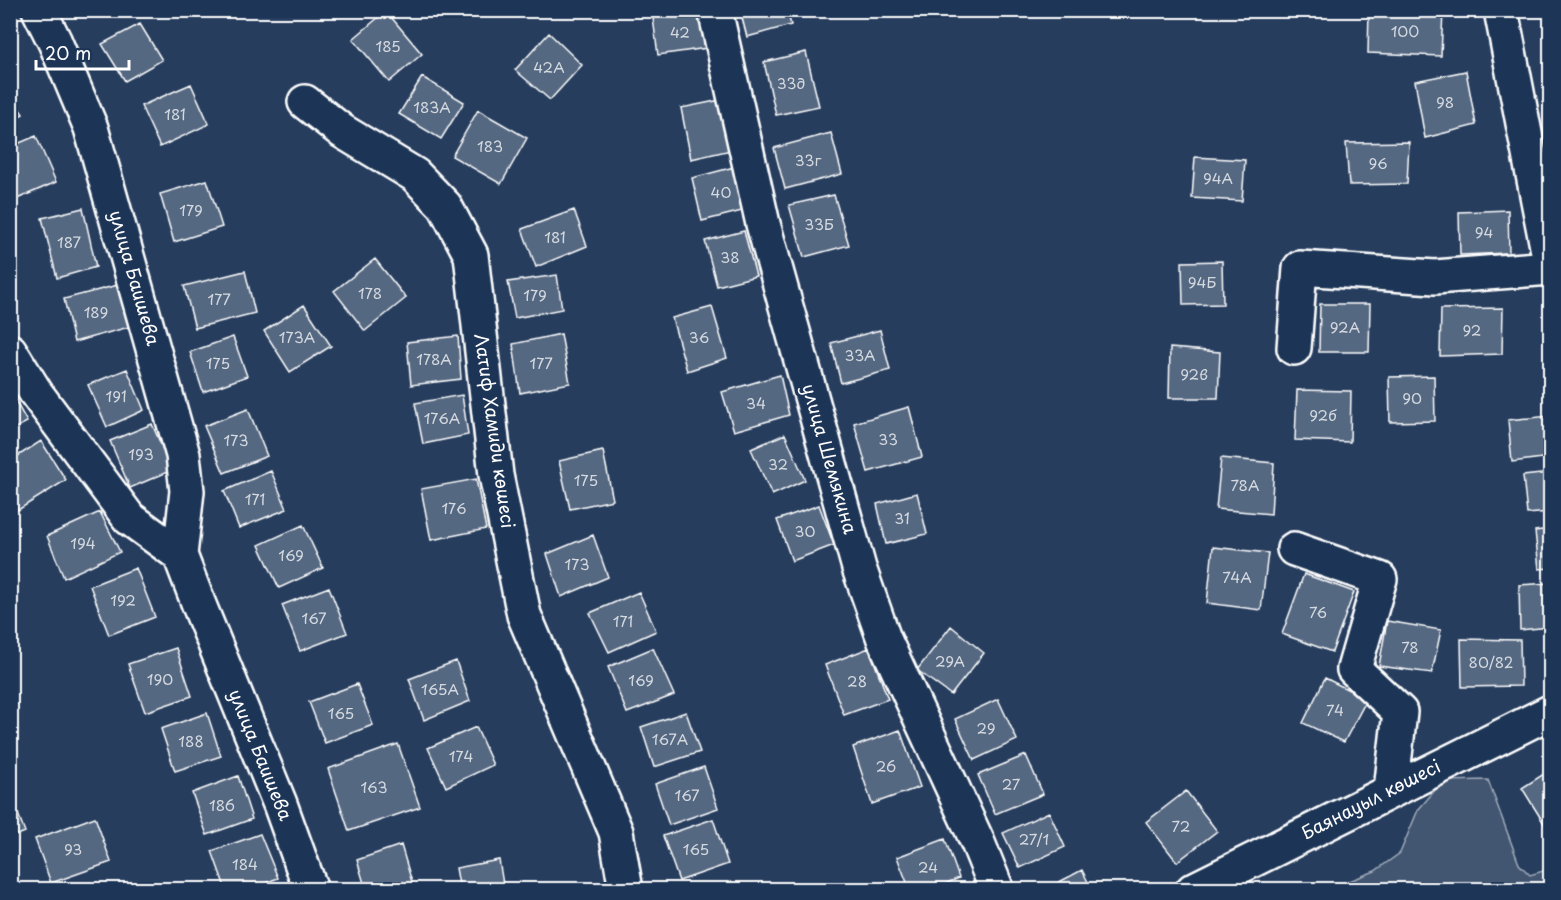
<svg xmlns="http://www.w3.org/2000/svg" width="1561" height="900" font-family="'Playpen Sans',sans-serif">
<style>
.green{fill:#425672;stroke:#a0aab8;stroke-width:1.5}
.building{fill:#556781;stroke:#fff;stroke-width:1.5}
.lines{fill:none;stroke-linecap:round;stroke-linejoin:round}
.minor-casing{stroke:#fff;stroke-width:38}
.minor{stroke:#1d3557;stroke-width:33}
.labels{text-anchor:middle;stroke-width:6;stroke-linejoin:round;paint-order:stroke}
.number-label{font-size:15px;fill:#d4d9e0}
.street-label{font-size:18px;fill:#fff;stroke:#1d3557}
</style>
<rect width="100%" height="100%" fill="#263d5e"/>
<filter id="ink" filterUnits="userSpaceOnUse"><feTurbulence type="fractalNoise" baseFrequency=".0167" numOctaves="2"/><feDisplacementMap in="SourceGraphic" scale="12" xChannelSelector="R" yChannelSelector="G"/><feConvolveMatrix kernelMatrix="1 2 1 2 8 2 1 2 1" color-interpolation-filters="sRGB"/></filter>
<g filter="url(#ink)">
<path class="green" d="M1488 780 1519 864 1530 875 1550 869V889L1326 890 1375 871 1400 853 1418 810 1443 781Z"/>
<path class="building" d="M701 10 707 48 658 55 653 18Z
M740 10H787L791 25 747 37Z
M1369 10H1443L1441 56 1368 53Z
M386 11 422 54 389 82 353 39Z
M140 24 162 60 125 81 102 44Z
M549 33 582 65 550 100 515 70Z
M806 52 819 106 776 115 764 62Z
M1466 71 1476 125 1425 138 1415 81Z
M422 77 464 102 441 139 399 114Z
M191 84 209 124 160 147 141 106Z
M10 95 23 114 10 122Z
M721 100 731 150 691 159 681 108Z
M478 110 527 138 501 184 452 156Z
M831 133 842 174 785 189 774 148Z
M36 136 56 182 10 202V147Z
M1409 142 1407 184 1349 185 1346 143Z
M1195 157 1245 160 1242 201 1192 198Z
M738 166 750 209 702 221 692 178Z
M207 180 222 227 174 242 160 194Z
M834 195 849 245 804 257 789 205Z
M83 208 96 267 57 278 42 218Z
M574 210 587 246 536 267 522 229Z
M1508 210 1509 253 1460 255 1459 212Z
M744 231 756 276 717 286 705 241Z
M375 259 406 298 365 331 334 291Z
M1222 261 1223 304 1183 305 1182 262Z
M245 271 255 313 195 328 184 286Z
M557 275 562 309 515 318 508 282Z
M118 285 129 327 74 342 64 299Z
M1320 304H1370L1369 352H1319Z
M304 305 331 346 290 372 264 331Z
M712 307 727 358 687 371 672 318Z
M1503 308 1502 354 1440 356 1441 309Z
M880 330 890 370 841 383 831 343Z
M561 334 570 383 520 393 513 344Z
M458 336 461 379 411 385 407 342Z
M233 337 247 376 203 392 190 352Z
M1170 348 1220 352 1218 398H1169Z
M127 369 144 410 107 427 88 385Z
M780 375 789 415 734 431 722 392Z
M1434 376 1435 421 1390 422 1389 377Z
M1297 390 1351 391 1350 442 1295 440Z
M10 391 27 422 10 431Z
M462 395 468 435 423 444 415 403Z
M909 407 922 457 868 472 854 423Z
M248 409 267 456 224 473 204 426Z
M1550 416V457L1512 462 1508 420Z
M152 424 172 470 130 488 110 441Z
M785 434 805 480 772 495 751 449Z
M41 441 66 480 18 510 10 498V461Z
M603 451 613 500 570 509 559 461Z
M1221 458 1274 463 1271 514 1216 509Z
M271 471 287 509 239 528 224 491Z
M1550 473V512L1527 514 1523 476Z
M476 479 486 529 431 540 421 489Z
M917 493 927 534 886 544 877 504Z
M819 505 834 545 792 561 777 520Z
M100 512 120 552 64 578 47 536Z
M303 525 323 568 279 588 259 545Z
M1550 529V568L1539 569 1535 531Z
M593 535 608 577 561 597 547 554Z
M1213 547 1268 553 1261 610 1207 603Z
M136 568 155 617 109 635 90 586Z
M1304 574 1354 592 1332 652 1282 634Z
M1550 583V627L1520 630 1519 585Z
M329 587 347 633 300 651 282 605Z
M639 592 656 631 609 652 590 613Z
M1387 621 1441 630 1432 673 1379 666Z
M951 626 984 653 951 695 917 670Z
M1461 639 1520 640 1521 686 1462 687Z
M176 648 192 696 145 712 128 664Z
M653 648 674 695 627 713 608 667Z
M869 648 888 699 844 715 825 665Z
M456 661 470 701 424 720 409 679Z
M1325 678 1367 699 1344 742 1303 723Z
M357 684 373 725 325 743 309 702Z
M998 699 1017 740 974 760 955 719Z
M686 712 700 752 654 767 641 727Z
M207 713 221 756 175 771 161 729Z
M476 727 493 765 446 787 428 748Z
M900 730 920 787 872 804 853 747Z
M398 744 420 807 349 831 328 769Z
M1026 755 1043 794 995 814 978 775Z
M704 767 718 808 669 825 655 784Z
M1550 770V833L1522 788Z
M238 776 252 819 207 835 192 793Z
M1186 791 1217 831 1177 862 1146 822Z
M10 793 25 832 10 838Z
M1049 812 1065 847 1020 868 1003 833Z
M95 817 111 862 51 883 35 839Z
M713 819 728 864 679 881 663 836Z
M260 834 278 878 247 890H226L212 851Z
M945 839 959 878 931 890H910L897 857Z
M401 845 414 889 366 890 357 860Z
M499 860 504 890H460L456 868Z
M1082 870 1092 890H1044Z"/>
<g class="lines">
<defs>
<path id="minor" d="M39 10 55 42 91 128 183 455 187 491 180 555 199 605 280 804 311 890
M715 10 763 224 859 568 884 639 978 843 997 890
M1501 10 1550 262
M305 102 342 131 415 175 445 206 471 255 496 475 524 615 616 832 626 890
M1294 348 1300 268 1435 277 1550 268
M10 351 36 393 129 518 180 555
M1294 549 1380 579 1354 669 1400 712 1391 790
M1193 890 1550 712"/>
</defs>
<use href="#minor" class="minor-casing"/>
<use href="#minor" class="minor"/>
</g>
</g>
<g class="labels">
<g class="number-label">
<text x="1405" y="37">100</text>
<text x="680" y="38">42</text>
<text x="388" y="52">185</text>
<text x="549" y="73">42А</text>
<text x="791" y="89">33д</text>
<text x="1445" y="108">98</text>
<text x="432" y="113">183А</text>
<text x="175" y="120">181</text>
<text x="490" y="152">183</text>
<text x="808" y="166">33г</text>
<text x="1378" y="169">96</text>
<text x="1218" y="184">94А</text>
<text x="721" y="198">40</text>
<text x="191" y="216">179</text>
<text x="819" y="230">33Б</text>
<text x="1484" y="238">94</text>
<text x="555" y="243">181</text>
<text x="69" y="248">187</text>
<text x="730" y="263">38</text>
<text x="1202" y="288">94Б</text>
<text x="370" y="299">178</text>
<text x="535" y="301">179</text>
<text x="219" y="305">177</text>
<text x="96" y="318">189</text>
<text x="1345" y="333">92А</text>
<text x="1472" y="336">92</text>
<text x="297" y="343">173А</text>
<text x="699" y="343">36</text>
<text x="860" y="361">33А</text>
<text x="434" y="365">178А</text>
<text x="218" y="369">175</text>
<text x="541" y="369">177</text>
<text x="1194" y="380">92в</text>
<text x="116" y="402">191</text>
<text x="1412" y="404">90</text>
<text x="756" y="409">34</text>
<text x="1323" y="421">92б</text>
<text x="442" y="424">176А</text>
<text x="888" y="445">33</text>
<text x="236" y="446">173</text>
<text x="141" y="460">193</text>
<text x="778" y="470">32</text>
<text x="586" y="486">175</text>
<text x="1245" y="491">78А</text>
<text x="255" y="505">171</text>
<text x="454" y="514">176</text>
<text x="902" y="524">31</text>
<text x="805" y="537">30</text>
<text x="83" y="549">194</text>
<text x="291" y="561">169</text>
<text x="577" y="570">173</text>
<text x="1237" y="583">74А</text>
<text x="123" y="606">192</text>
<text x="1318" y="618">76</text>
<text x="314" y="624">167</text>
<text x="623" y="627">171</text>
<text x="1410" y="653">78</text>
<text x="950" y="667">29А</text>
<text x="1491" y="668">80/82</text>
<text x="160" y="685">190</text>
<text x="641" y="686">169</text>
<text x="857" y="687">28</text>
<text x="440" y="695">165А</text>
<text x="1335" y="716">74</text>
<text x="341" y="719">165</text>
<text x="986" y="734">29</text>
<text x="670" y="745">167А</text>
<text x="191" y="747">188</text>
<text x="461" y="762">174</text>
<text x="886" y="772">26</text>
<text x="1011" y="790">27</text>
<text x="374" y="793">163</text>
<text x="687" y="801">167</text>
<text x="222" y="811">186</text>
<text x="1181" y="832">72</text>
<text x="1034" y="845">27/1</text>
<text x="73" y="855">93</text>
<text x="696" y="855">165</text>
<text x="245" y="870">184</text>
<text x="928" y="873">24</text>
</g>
<g class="street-label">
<text transform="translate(134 278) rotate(74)" y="6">улица Баишева</text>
<text transform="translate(494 431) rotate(82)" y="6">Латиф Хамиди көшесі</text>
<text transform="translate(829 459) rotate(74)" y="6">улица Шемякина</text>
<text transform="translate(260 755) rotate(68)" y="6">улица Баишева</text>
<text transform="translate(1371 800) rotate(-27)" y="6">Баянауыл көшесі</text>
</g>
</g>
<rect width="1561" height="900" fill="none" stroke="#1d3557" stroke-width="36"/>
<rect x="18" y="18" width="1525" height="864" fill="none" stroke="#fff" stroke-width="2" filter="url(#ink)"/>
<path d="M36 60v9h93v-9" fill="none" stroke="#ffffff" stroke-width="3"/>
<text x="45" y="60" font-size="18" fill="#ffffff" stroke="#1d3557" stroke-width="4.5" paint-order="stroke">20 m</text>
</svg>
